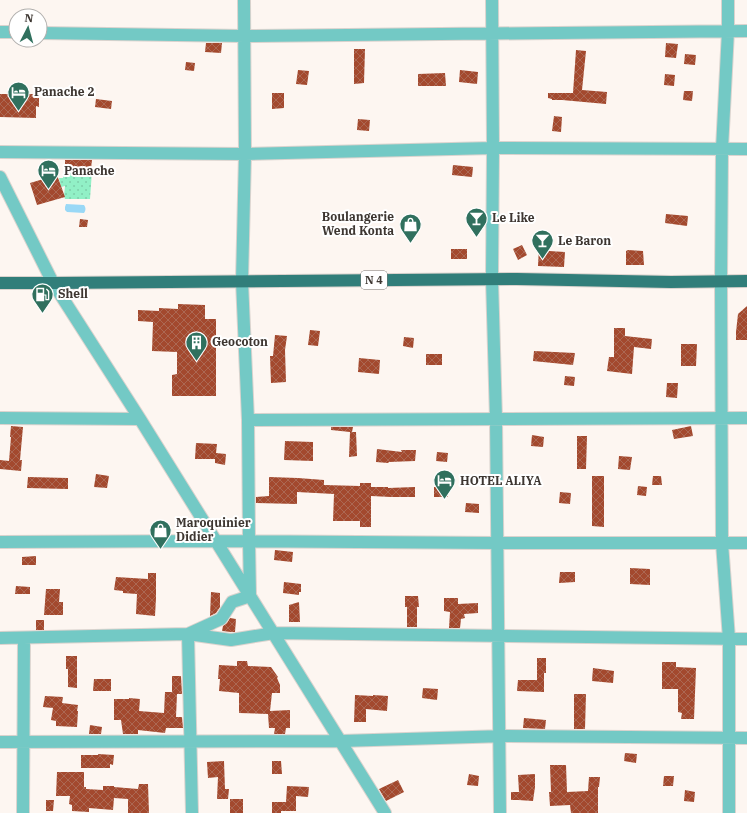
<svg xmlns="http://www.w3.org/2000/svg" width="747" height="813" font-family="'IBM Plex Serif',serif">
<style>
.park{fill:url(#park-dots)}
.water{fill:#99d8f6}
.building{fill:url(#building-cross-hatch)}
.lines{fill:none;stroke-linecap:round;stroke-linejoin:round}
.minor-casing{stroke:#dad3ce;stroke-width:14}
.highway-casing{stroke:#dad3ce;stroke-width:14}
.minor{stroke:#73c9c5;stroke-width:12}
.highway{stroke:#317e7a;stroke-width:12}
.labels{text-anchor:middle;stroke-width:4;stroke-linejoin:round;paint-order:stroke}
.shield{fill:#fff;stroke:#77726f;stroke-width:1}
.shield-label{font-size:11px;font-weight:bold;fill:#3d3631}
.poi-label{font-size:12px;font-weight:bold;fill:#3d3631;stroke:#fff;text-anchor:start}
</style>
<defs>
<pattern id="park-dots" width="8" height="8" patternUnits="userSpaceOnUse"><rect width="8" height="8" fill="#91f0c6"/><path d="M2 2h.1M6 6h.1" fill="none" stroke="#7eceab" stroke-width="1.8" stroke-linecap="round"/></pattern>
<pattern id="building-cross-hatch" width="8" height="8" patternUnits="userSpaceOnUse"><rect width="8" height="8" fill="#a3492e"/><path d="M0 0l8 8M0 8l8-8" fill="none" stroke="#ac6853"/></pattern>
</defs>
<rect width="100%" height="100%" fill="#fdf6f1"/>
<path class="park" d="M64 171H92L90 199H65L64 196 65 186 61 187 59 178H63Z"/>
<path class="water" d="M66 204 84 205C86 208 86 210 84 213L67 212 65 210V207Z"/>
<path class="building" d="M206 43H222L221 53 205 52Z
M666 43 678 44 676 58 665 57Z
M354 49H365L364 83 354 84Z
M576 50 586 51 582 90 607 92 606 104 562 100H552V99L548 98V93H573Z
M685 54 696 55 695 65 684 64Z
M186 62 195 63 194 71 185 70Z
M298 70 309 71 307 85 296 84Z
M460 70 478 72 477 84 459 82Z
M445 73 446 86H418V74Z
M665 74 675 75 674 86 664 85Z
M684 91H693L692 101 683 100Z
M272 93H284V108L272 109Z
M0 94H39V107L36 106V118L0 117Z
M96 99 112 101 111 109 95 107Z
M554 116 562 117 561 132 552 131Z
M358 119 370 120 369 131 357 130Z
M65 160H92L91 169 65 168Z
M453 165 473 167 472 177 452 175Z
M57 175 65 197 37 205 30 183Z
M666 214 688 216 687 226 665 223Z
M80 219 88 220 87 227H79Z
M522 245 527 255 518 260 513 249Z
M539 247 549 248V251L565 252 564 267 538 266Z
M451 249H467V259H451Z
M628 250 643 251 644 265H626V251Z
M178 304 205 305V319H216V396H172V375L177 374V352L152 351 153 322 138 321V310L159 311V308L178 309Z
M747 306V340H736V332L738 314Z
M614 328H625V336L652 339 651 349 634 347 632 374 607 371 609 357H614Z
M310 330 320 331 318 346 308 345Z
M275 335 287 336 285 350 286 382 271 383 270 356H273Z
M404 337 414 338 413 348 403 346Z
M681 344H697L696 366H681Z
M534 351 575 353 573 365 533 361Z
M426 354H442V365H426Z
M359 358 380 360 379 374 358 372Z
M565 376 575 377 574 386 564 385Z
M667 383H678L677 398 666 397Z
M11 426 23 427 20 460H22L21 471 0 469V460L9 461 11 437H10Z
M691 426 693 436 674 439 672 430Z
M331 427H353L352 432H356L357 456 349 457 350 432 331 430Z
M532 435 544 437 543 447 531 446Z
M577 436H587L586 469H577Z
M285 441 313 442V461L284 460Z
M196 443 217 444 216 453 226 454 225 465 215 463V459H195Z
M377 449 402 452 401 450H416L415 461 389 462 388 463 376 462Z
M437 452 448 453 447 462 436 461Z
M619 456 632 457 630 470 618 469Z
M96 474 109 476 107 488 94 487Z
M592 476H604V527L592 526Z
M653 476H661L662 485H652Z
M28 477 68 478V489L27 488Z
M269 477 298 478 324 480V485L360 486V483H371V487H388V488L415 487V497H391L371 496V527H360V521H333L334 494 297 492V504L256 503V497L269 496Z
M638 486 647 487 646 496 637 495Z
M434 487H447L448 497H434Z
M560 492 571 493 570 504 559 503Z
M466 503 479 504V513L465 512Z
M275 550 293 552 292 562 274 560Z
M36 556V565H22V557Z
M630 568 650 569V585L630 584Z
M560 572H575V582L559 583Z
M148 573H156V598L155 616 136 614 137 594 123 593V591L114 590 116 577 148 579Z
M284 582 301 584V592H299V595L283 593Z
M16 586 30 587V594H15Z
M46 589H60L59 602H63V615H44Z
M211 592 220 593V607L216 613 210 616Z
M405 596H418L419 607H417V627H407V607H405Z
M444 598H458V604L478 603V613L464 614 465 618 461 619 460 628H449L450 612 444 611Z
M299 602 300 622H289V605Z
M230 618 236 619 235 632H231L222 631 223 626 227 623Z
M36 620H44V630H36Z
M66 656H77V688L68 687V669H66Z
M537 658H546V673H544V692L517 691 518 680H537Z
M237 661H247L248 666 271 667 278 677 277 678 280 685V693H272L270 711 290 710V728H286L285 734H274L275 728H269L268 714 239 713V693L219 691 220 679H218L219 665 237 666Z
M662 662H676V667L696 668 694 719H681L682 713 678 712V689H662Z
M593 668 614 671 613 683 592 681Z
M172 676H181L182 694H177L176 717H182L183 728H166L165 733 138 730V734H123L121 720H114V699H129V698L140 699 139 711 164 713 165 692H172Z
M94 679H111V691H93Z
M423 688 438 689 437 700 422 698Z
M574 694H586L585 729H574Z
M355 695 373 696V695L388 696 387 711 366 709V722H354Z
M45 696 63 697 62 703 78 705 77 711H78L77 727 56 726V721L51 720 53 708 43 707Z
M524 718 546 720 545 729 523 728Z
M90 725 102 727 101 734H89Z
M625 753 637 754 636 763 624 761Z
M98 754 114 755 113 765 110 764V768H81V755H98Z
M224 761 225 789H229L228 799H217L218 777 208 778 207 762Z
M272 761H281L282 774H272Z
M550 765H566L567 792 588 791 589 777H600L599 787H598V813H571L570 805 550 806 549 792H551Z
M57 772H84V787H86V789L103 790V786H114V787L138 789 139 784H148L149 813H128V799L114 798 113 810 89 808V812L72 811V805L69 804 70 796H56Z
M469 774 479 776 478 786 467 785Z
M535 774V787L533 801 518 800H511V792H519L518 775Z
M664 776H674L673 786H663Z
M398 780 404 792 386 801 379 789Z
M287 786 309 787 308 797 296 796V811H281V813H272V802H286Z
M685 790 695 792 694 802 684 801Z
M230 799H243V813H230Z
M46 800H54L53 811H46Z"/>
<g class="lines">
<defs>
<path id="minor" d="M492 0 493 148 492 279 496 419 500 813
M728 0V31L722 149 721 281 722 543 729 639V813
M0 32H16
M40 33 244 36 747 31
M0 152 245 154 493 148 747 149
M0 177 53 283 140 419 385 813
M0 418 140 419
M248 420 747 418
M0 542 216 541 497 543H747
M0 638 188 634 231 640 274 633 747 639
M0 742 341 741 505 736 747 738
M23 813 24 638
M192 813 188 634 221 619 232 602 250 596 249 541 248 420 242 281 245 154 244 0"/>
<path id="highway" d="M0 283H53L517 279 671 282 747 281"/>
</defs>
<use href="#minor" class="minor-casing"/>
<use href="#highway" class="highway-casing"/>
<use href="#minor" class="minor"/>
<use href="#highway" class="highway"/>
</g>
<defs>
<symbol id="hotel-pin" viewBox="-11 -11 22 30"><path d="M0 17L-7.5 6A9.5 9.5 0 1 1 7.5 6Z" fill="#30705e" stroke="#fff"/><path d="M-6-4.5h1.5V1H6V5H4.5V3h-9V5H-6ZM-4 0a1.8 1.8 0 1 1 3.6 0ZM.5 0V-2.5h3Q6-2.5 6 0Z" fill="#fff"/></symbol>
<symbol id="bar-pin" viewBox="-11 -11 22 30"><path d="M0 17L-7.5 6A9.5 9.5 0 1 1 7.5 6Z" fill="#30705e" stroke="#fff"/><path d="M-6-5H6L.8 .8V4.5H3.5V6h-7V4.5H-.8V.8Z" fill="#fff"/></symbol>
<symbol id="shop-pin" viewBox="-11 -11 22 30"><path d="M0 17L-7.5 6A9.5 9.5 0 1 1 7.5 6Z" fill="#30705e" stroke="#fff"/><path d="M-5-2.5h2.3a2.7 3.5 0 0 1 5.4 0H5L5.5 6h-11ZM-1.5-2.5h3a1.5 2.3 0 0 0-3 0Z" fill="#fff"/></symbol>
<symbol id="fuel-pin" viewBox="-11 -11 22 30"><path d="M0 17L-7.5 6A9.5 9.5 0 1 1 7.5 6Z" fill="#30705e" stroke="#fff"/><path d="M-5.5-6h7V0h2V4h1.3V-2.5L3-4.5l.8-.8L6-3V5H2.5V1h-1V6h-7ZM-4.2-4.7v3.2H.2V-4.7Z" fill="#fff"/></symbol>
<symbol id="building-pin" viewBox="-11 -11 22 30"><path d="M0 17L-7.5 6A9.5 9.5 0 1 1 7.5 6Z" fill="#30705e" stroke="#fff"/><path d="M-4-6H4V6H1V3H-1V6H-4ZM-2.5-4.3h1.7v1.8h-1.7ZM.8-4.3h1.7v1.8H.8ZM-2.5-1h1.7V.8h-1.7ZM.8-1h1.7V.8H.8Z" fill="#fff"/></symbol>
</defs>
<g fill-rule="evenodd">
<use href="#hotel-pin" x="6" y="80" width="25" height="34"/>
<use href="#hotel-pin" x="36" y="158" width="25" height="34"/>
<use href="#bar-pin" x="464" y="206" width="25" height="34"/>
<use href="#shop-pin" x="398" y="212" width="25" height="34"/>
<use href="#bar-pin" x="530" y="228" width="25" height="34"/>
<use href="#fuel-pin" x="30" y="282" width="25" height="34"/>
<use href="#building-pin" x="184" y="330" width="25" height="34"/>
<use href="#hotel-pin" x="432" y="468" width="25" height="34"/>
<use href="#shop-pin" x="148" y="518" width="25" height="34"/>
</g>
<g class="labels">
<rect class="shield" x="361" y="271" width="26" height="18" rx="3"/>
<g class="shield-label">
<text x="374" y="284">N 4</text>
</g>
<g class="poi-label">
<text x="34" y="96">Panache 2</text>
<text x="64" y="175">Panache</text>
<text x="394" y="221" text-anchor="end">Boulangerie<tspan x="394" dy="14">Wend Konta</tspan></text>
<text x="492" y="222">Le Like</text>
<text x="558" y="245">Le Baron</text>
<text x="58" y="298">Shell</text>
<text x="212" y="346">Geocoton</text>
<text x="460" y="485">HOTEL ALIYA</text>
<text x="176" y="527">Maroquinier<tspan x="176" dy="14">Didier</tspan></text>
</g>
</g>
<g transform="translate(28 28) rotate(6)"><circle r="19" fill="#ffffff" stroke="#b1afad"/>
<path d="M0-3L7 15L0 10L-7 15Z" fill="#30705e"/>
<text y="-6" font-size="11" font-weight="bold" text-anchor="middle" fill="#3d3631">N</text>
</g>
</svg>
